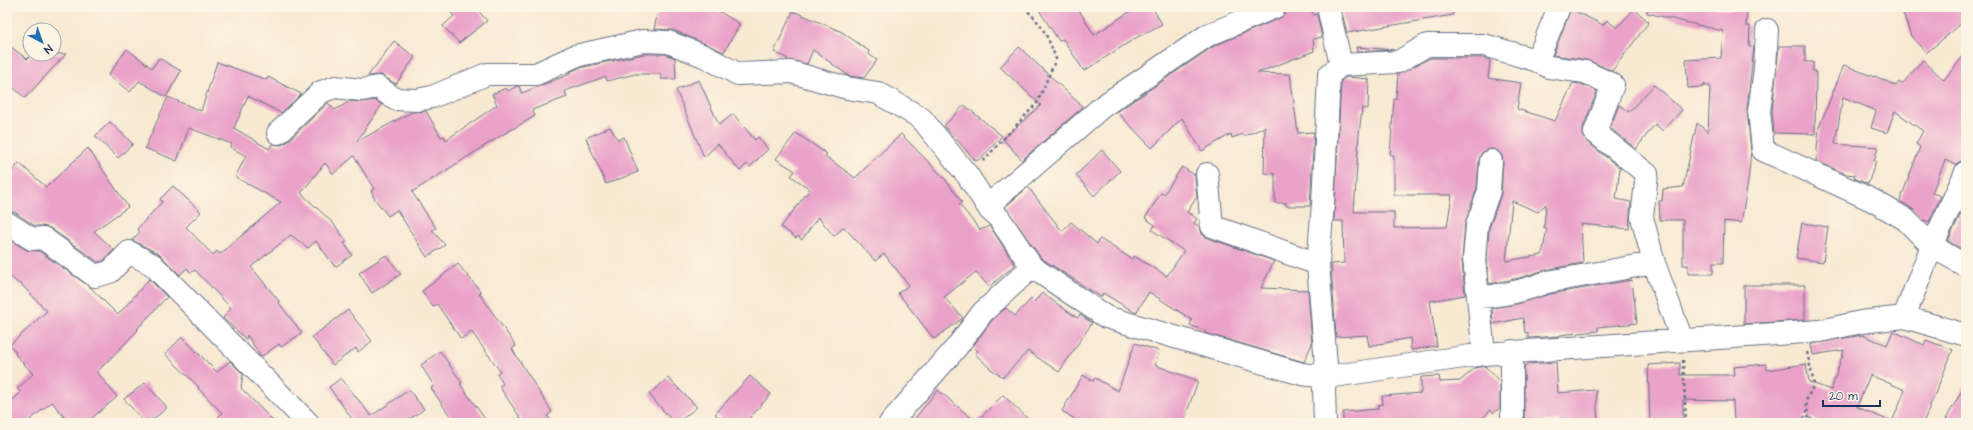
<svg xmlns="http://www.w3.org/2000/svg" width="1973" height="430" font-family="'Architects Daughter',sans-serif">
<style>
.building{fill:#eaa2c9;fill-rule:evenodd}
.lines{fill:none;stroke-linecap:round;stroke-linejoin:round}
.minor-casing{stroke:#687087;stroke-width:24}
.path{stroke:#687087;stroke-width:2.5;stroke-dasharray:3 3;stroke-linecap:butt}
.minor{stroke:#fff;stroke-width:22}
</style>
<rect width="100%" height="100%" fill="#fcf5e5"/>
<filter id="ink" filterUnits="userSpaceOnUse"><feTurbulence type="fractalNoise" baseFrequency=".025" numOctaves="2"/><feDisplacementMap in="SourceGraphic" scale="8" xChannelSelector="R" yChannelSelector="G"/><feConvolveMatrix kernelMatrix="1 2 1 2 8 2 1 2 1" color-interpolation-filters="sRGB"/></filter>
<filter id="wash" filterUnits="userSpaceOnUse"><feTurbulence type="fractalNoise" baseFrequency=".012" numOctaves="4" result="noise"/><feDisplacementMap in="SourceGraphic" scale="16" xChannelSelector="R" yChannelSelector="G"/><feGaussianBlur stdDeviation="0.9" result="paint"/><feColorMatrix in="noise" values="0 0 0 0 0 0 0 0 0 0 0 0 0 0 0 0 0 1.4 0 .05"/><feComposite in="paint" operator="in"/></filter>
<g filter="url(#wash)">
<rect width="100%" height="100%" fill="#f8e9d2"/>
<g id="blocks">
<path class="building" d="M446 7H475L487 21 459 43 443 26 454 16Z
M659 7H712L740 24 724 52 673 30 654 29Z
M1037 7H1077L1094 35 1137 7H1152L1162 24 1134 39 1084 71 1063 39 1059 41Z
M1287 7H1309L1314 15 1317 14 1322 37 1313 39 1314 51 1257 73 1290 74 1298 133 1314 132 1310 206H1286V203H1275V174L1264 173 1265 127 1244 136 1243 134 1232 138 1231 134 1202 151 1182 118 1152 148 1117 112 1214 46 1280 18 1285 14Z
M1353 7H1453V15L1347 33 1341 9Z
M1647 7H1717V9L1747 10 1746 26H1750L1749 46H1754L1747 109 1751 151 1748 182 1741 223 1724 221 1723 263H1713V274H1688V265H1683V220H1660L1659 201H1662L1663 189 1683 187 1697 123 1708 132 1710 86H1704L1705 84 1703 87 1688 88 1686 60 1721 58 1723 31 1647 13Z
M1901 7H1966V20L1926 53 1911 36Z
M1571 9 1603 25 1607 20 1617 28 1634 9 1649 22 1612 71 1587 60 1553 55Z
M793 11 842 32 869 51 868 54 877 60 864 78 849 76 813 50 807 64 787 60V58L774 52Z
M394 41 415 57 396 84 381 75 368 76Z
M7 44 27 59 32 54H66L25 98 7 82Z
M1779 46H1805V62H1813V71H1816L1815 134 1774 133 1772 111Z
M1019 47 1083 107 1022 160 1003 139 1041 105 1000 67Z
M1356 47 1394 50 1357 52Z
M127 49 152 68 159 58 181 71 166 97 139 81 130 92 108 75Z
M1966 53V160L1959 162 1956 165 1945 160 1932 193 1941 196 1929 222 1923 220 1914 210 1900 201 1920 147 1916 144 1923 131 1895 111 1887 133 1871 128 1876 111 1843 97 1835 144 1878 147 1874 161H1876L1868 184 1854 178 1855 175 1846 174 1816 161 1819 127 1844 65 1874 77 1875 76 1896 86 1899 82 1902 84 1923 60 1944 80Z
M644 54H665L675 58 676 79H661V74H635L607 81 606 77H604L565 91 567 97 532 110 535 116 502 135 412 192 436 228 432 230 445 245 427 257 397 210 388 216 374 198 371 191 374 189 354 156 333 174 325 163 301 193 334 224 347 242 344 243 352 255 335 267 316 241 308 248 291 235 251 267 279 301 278 302 302 333 281 347 279 344 261 357 247 335 246 339 223 318 231 308 195 270 191 273 187 268 180 275 159 254 132 240 140 232 137 229 162 202 160 199 173 186 201 212 186 227 213 255 217 251 220 254 281 202 235 177 246 156 230 147 232 144 189 128 177 161 145 148 168 97 201 111 217 62 267 80 268 77 301 94 281 113 248 96 234 128 269 149 272 144 281 145 287 142 328 103 335 110 350 101 361 102 375 100 382 105 356 142 412 112 426 111 441 137 444 136 446 140 497 105 492 94 506 88 508 91 517 86H519L522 93 570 74V72L579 68Z
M1430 58H1482L1490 60 1488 78 1521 83 1517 109 1555 121 1573 83 1581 84 1597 91 1583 128V135L1587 142 1620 168 1616 199 1631 202 1629 229 1581 224 1583 263 1545 270 1519 278 1489 284 1487 259 1489 228 1501 195 1503 162 1502 156 1498 151 1492 149 1486 150 1481 154 1479 160 1477 188 1465 224 1462 260 1465 295 1430 301 1437 346 1411 350 1410 338 1369 346 1367 335 1336 337 1331 264 1344 263 1343 221H1334L1341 81 1346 77 1369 79 1368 109 1362 108 1359 134 1354 212H1394V228L1447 227 1452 195H1394V155H1390L1394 99H1396L1398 74ZM1512 201 1538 212 1546 204 1544 228H1547L1542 255 1506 261Z
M699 80 719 125 733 114 755 140 758 137 768 149 750 167 747 164 740 171 718 144 704 157 676 90Z
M1654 85 1682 110 1663 131 1655 124 1636 149 1610 128 1619 105 1629 112Z
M964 105 1002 136 980 159 976 161 944 126Z
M110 122 133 144 118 158 95 136Z
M610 127 618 140 624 137 638 172 606 184 586 138Z
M796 133 827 154 825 156 855 178 901 134 945 179 962 202 959 204 980 230 990 226 1015 265 989 287 976 272 944 297 963 318 934 339 898 293 909 285 884 254 875 261 844 227 834 236 818 217 802 240 798 236 796 238 781 227 810 189 791 176 795 171 776 159Z
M88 148 128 207 94 231 114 250 103 261 98 262 50 228 42 226H35L14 212 7 211V177L19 163 46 187Z
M1102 150 1120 171 1094 196 1076 175Z
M1182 167 1195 175 1197 197 1187 212 1197 219 1194 223 1200 227 1202 234 1208 238 1274 261 1261 288 1308 290 1312 344 1304 362 1205 333V331L1190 325 1192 320 1149 292 1136 313 1103 293 1101 297 1041 258 1005 207 1028 187 1062 231 1071 222 1097 244 1100 239 1132 259 1134 256 1167 276 1184 251 1152 230 1155 225 1145 218 1161 193 1164 194Z
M1965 205H1966V252L1948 241Z
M1802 223 1828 227 1823 262 1796 258Z
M7 238 26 250 39 251 90 287 118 315 149 279 167 297 137 329 138 330 97 372 117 397 86 423H69L52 402 26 423H7V406L21 392 17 389 33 374 15 354 16 353 10 345 47 311 20 283 19 284 7 274Z
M386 255 401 274 372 293 359 273Z
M458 264 481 292 479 293 516 346 512 349 552 412 547 416 553 423H524L499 386 503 384 497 374 500 371 471 331 461 339 437 304 433 307 422 291Z
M1632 280 1637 323 1598 327V331L1560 335V336L1528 338V332L1525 333 1523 318 1493 324 1492 308 1517 304 1550 294Z
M1744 285H1805V320L1744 324Z
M1042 293 1077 318 1080 315 1092 323 1059 372 1028 351 1003 377 992 370 975 354 978 351 973 346 992 320 1006 308 1015 316 1031 299 1034 302Z
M348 310 372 341 358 352 356 348 333 365 312 337Z
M1893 331 1924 345 1926 340 1953 350 1923 423H1824L1804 416V423H1734L1733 401 1683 400V423H1650L1648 365 1680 363V375H1735L1734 367 1766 364 1767 370 1806 364 1809 382 1831 390 1844 350 1813 355 1811 344 1862 335 1887 345ZM1870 375 1905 390 1892 422 1857 407Z
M182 337 217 372 230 361 243 374 241 388 275 423H212L222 413 198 388 199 387 165 354Z
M1135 343 1159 351 1155 365 1198 381 1183 423H1081L1062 411 1083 375 1093 381 1095 378 1118 391Z
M440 351 462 383 460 384 488 423H455L431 388 434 386 421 365Z
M1556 362 1558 393 1596 390 1598 423H1560V420L1524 423V366L1528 365V364Z
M1485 366 1500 382V408L1493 413 1491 410 1477 423H1343V412L1378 409V405L1383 404 1382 396 1421 393V377L1439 376 1440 382 1460 381 1475 368Z
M750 376 771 394 745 423H726L715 414Z
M341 378 371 416 409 390 424 409 404 423H355L329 387Z
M668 378 697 407 677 423H674L649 394Z
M145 383 166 406V409L148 423H145L124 399Z
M1966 383V423H1944Z
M938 390 976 422 1003 395 1032 423H911Z"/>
</g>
</g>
<g filter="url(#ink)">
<use href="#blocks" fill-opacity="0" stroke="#687087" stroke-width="1"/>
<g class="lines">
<defs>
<path id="minor" d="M1328 7 1341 65 1398 62 1427 45H1484L1535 60 1549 67 1585 72 1613 85 1595 132 1647 174 1642 217 1654 263 1682 340
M1767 30 1765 69 1759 111 1763 150 1872 200 1905 219 1932 246 1966 266
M1535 60 1542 49 1559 7
M278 133 321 92 335 87 362 90 378 87 395 99 417 100 432 97 487 74H536L575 56 643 41 668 42 704 56 738 74 791 72 847 88 878 93 921 118 968 176 990 210 999 218 1032 267
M1207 174 1212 226 1318 264
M990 210 991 203 1103 106 1208 35 1275 7
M7 223 32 239 43 238 95 276 110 272 129 252 153 265 308 423
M1479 297C1502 296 1526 290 1547 282L1654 263
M1904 317 1932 246 1966 172
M1512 351V423
M1484 354 1474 259 1477 225 1489 191 1491 161
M890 423 956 348 983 312 1032 267 1106 317 1302 374 1327 377 1484 354 1820 331 1861 322 1904 317 1966 335
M1325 423 1324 388 1327 377 1318 264 1323 204 1329 75 1341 65"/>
</defs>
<use href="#minor" class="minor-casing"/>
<path class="path" d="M983 161 1037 103 1056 59C1048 37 1042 23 1023 7
M1807 352 1814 384 1806 401 1809 423
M1683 360 1686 423"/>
<use href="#minor" class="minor"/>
</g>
</g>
<rect width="1973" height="430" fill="none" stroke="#fcf5e5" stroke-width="24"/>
<g transform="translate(42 42) rotate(139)"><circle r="19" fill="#fcf5e5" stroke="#a2a6af"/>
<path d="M0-3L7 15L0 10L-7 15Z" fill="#1f6fb2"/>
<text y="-6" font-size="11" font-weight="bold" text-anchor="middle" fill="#1b2f5e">N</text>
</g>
<path d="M1823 400v6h57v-6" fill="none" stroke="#1b2f5e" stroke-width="2"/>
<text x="1829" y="400" font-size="12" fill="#1b2f5e" stroke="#fcf5e5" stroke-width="3" paint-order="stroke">20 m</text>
</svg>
